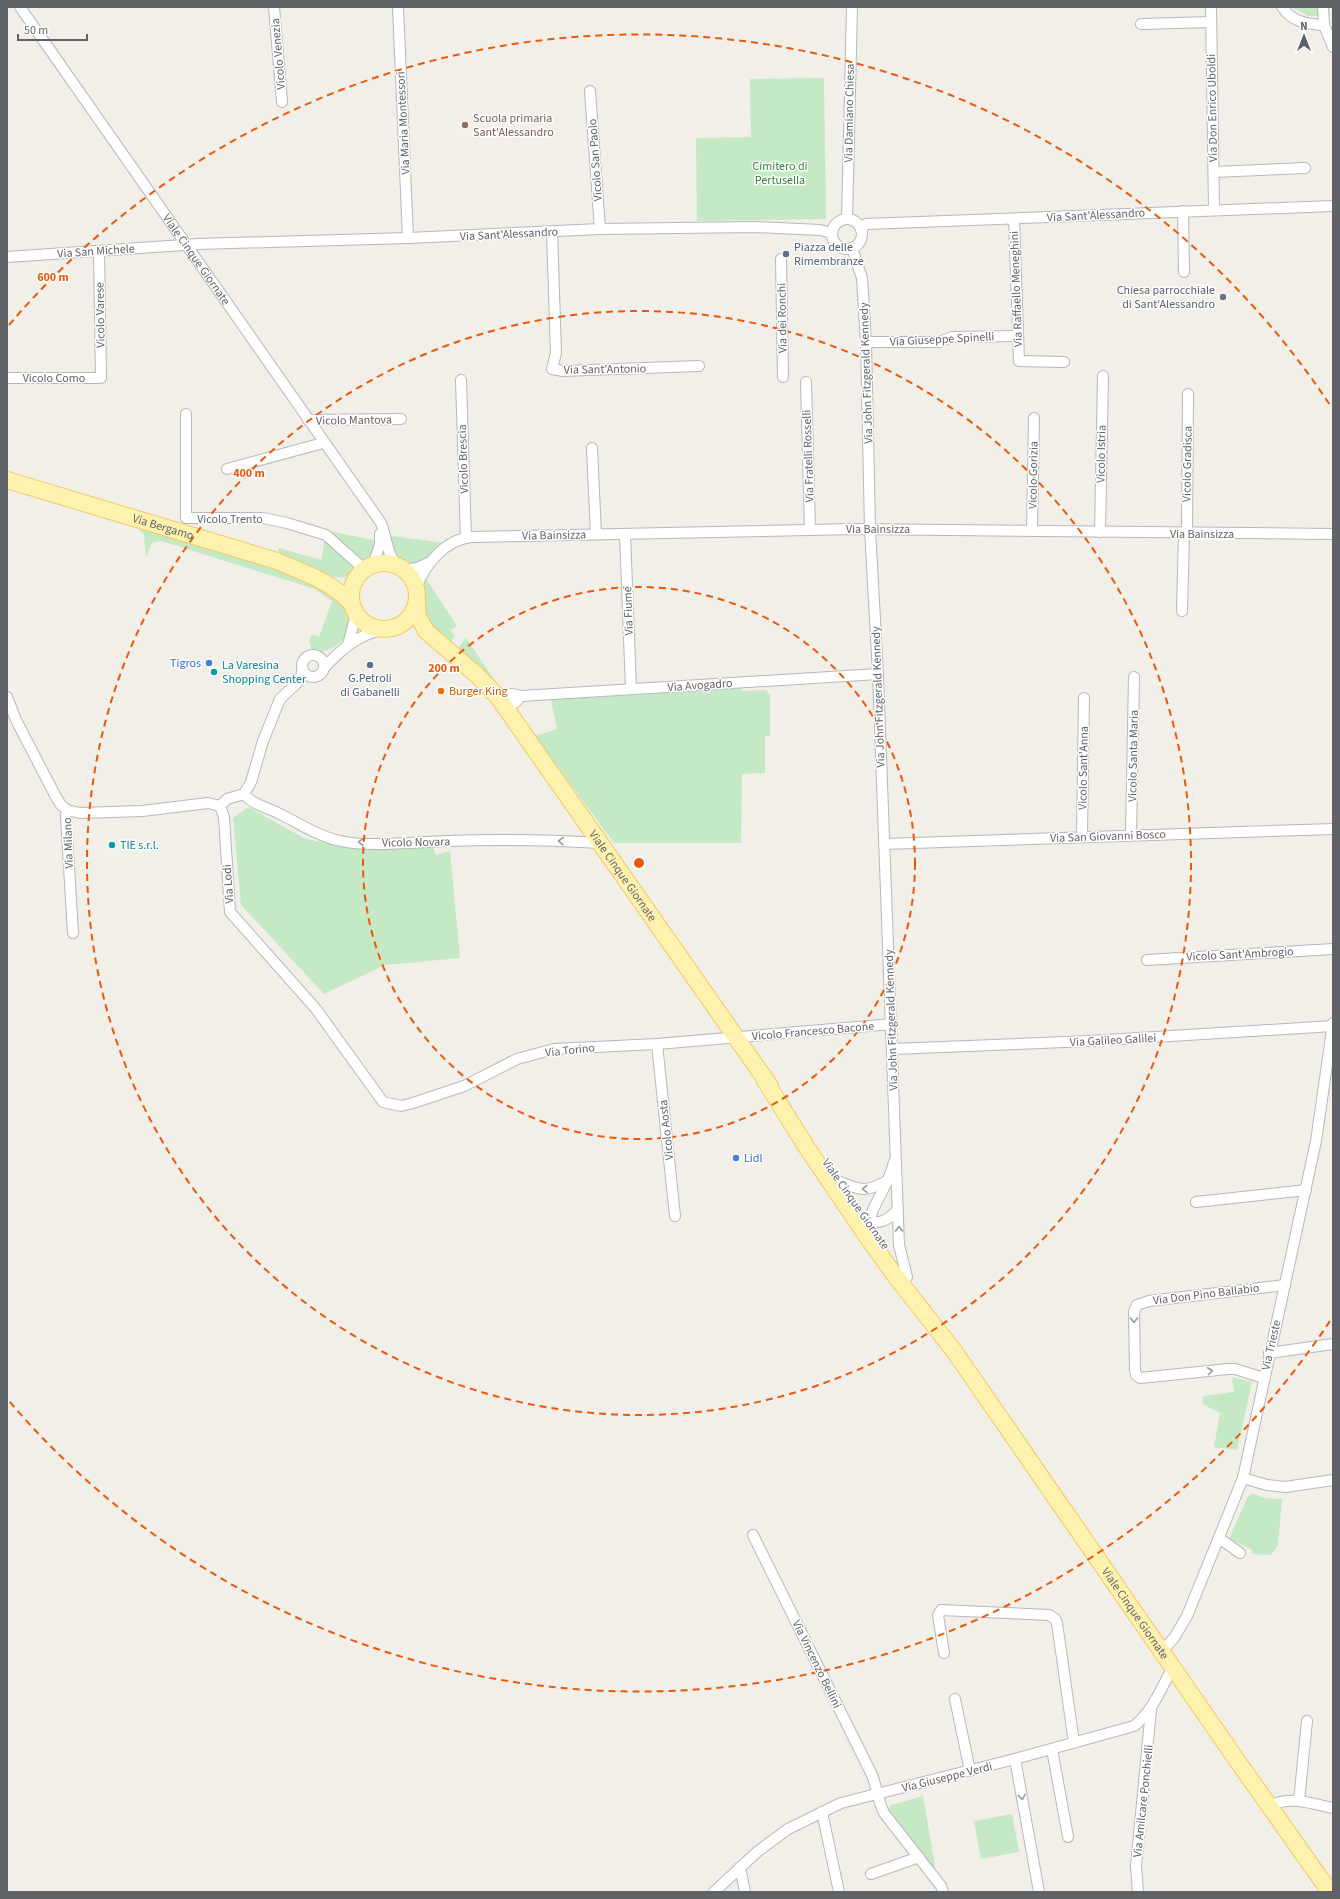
<svg xmlns="http://www.w3.org/2000/svg" width="1340" height="1899" font-family="'Source Sans 3',sans-serif">
<style>
.green{fill:#c5e8c5}
.lines{fill:none;stroke-linecap:round;stroke-linejoin:round}
.street-casing{stroke:#b5b8bc;stroke-width:12}
.primary-casing{stroke:#f2c960;stroke-width:18}
.street{stroke:#fff;stroke-width:10}
.primary{stroke:#fff2af;stroke-width:16}
.oneway{stroke:#979a9d}
.ring{fill:none;stroke:#e8590c;stroke-width:2;stroke-dasharray:7 5}
.education-dot{fill:#8d6e63;stroke:#fff;stroke-width:1.5}
.service-dot{fill:#5c6f8a;stroke:#fff;stroke-width:1.5}
.worship-dot{fill:#6b7280;stroke:#fff;stroke-width:1.5}
.shop-dot{fill:#3f7fe0;stroke:#fff;stroke-width:1.5}
.culture-dot{fill:#0f9aa8;stroke:#fff;stroke-width:1.5}
.food-dot{fill:#e8710a;stroke:#fff;stroke-width:1.5}
.labels{text-anchor:middle;stroke-width:3;stroke-linejoin:round;paint-order:stroke}
.street-label{font-size:12px;fill:#5f6368;stroke:#fff}
.education-label{font-size:12px;fill:#785e54;stroke:#fff;text-anchor:start}
.park-label{font-size:12px;fill:#348238;stroke:#fff}
.service-label{font-size:12px;fill:#4e5e75;stroke:#fff;text-anchor:start}
.worship-label{font-size:12px;fill:#5b616d;stroke:#fff;text-anchor:end}
.shop-label{font-size:12px;fill:#366cbe;stroke:#fff;text-anchor:end}
.culture-label{font-size:12px;fill:#0d838f;stroke:#fff;text-anchor:start}
.food-label{font-size:12px;fill:#c56008;stroke:#fff;text-anchor:start}
.centre{fill:#e8590c;stroke:#fff;stroke-width:2}
.ring-label{font-size:12px;text-anchor:middle;font-weight:bold;fill:#e8590c;stroke:#fff;stroke-width:3;stroke-linejoin:round;paint-order:stroke}
</style>
<rect width="100%" height="100%" fill="#f1efe8"/>
<path class="green" d="M1292 7H1317L1318 16H1308Z
M824 78 826 219 697 221 696 138 751 137 750 79Z
M135 524 246 556 314 585 345 607 350 618 347 635C339 646 326 655 312 650L309 641 312 634 319 637 332 601 315 589 161 541 152 543 146 557 144 535Z
M329 531 378 541 376 549 368 560H361Z
M392 536 445 543C428 557 416 575 394 557L389 539Z
M325 539 353 565 354 571C349 578 341 578 333 577L277 553 279 548 321 560Z
M425 577 457 626 451 630 455 636 449 644 426 620 422 584Z
M466 638 501 690 457 650Z
M741 688V691L766 690 770 695V736H765V773L742 774 741 843H614L535 736 557 729 551 700Z
M248 807 306 839 325 843 350 848 432 845 436 855 450 851 460 958 385 965 324 994 241 905 233 818Z
M1232 1377 1252 1382 1237 1450 1214 1447 1220 1413 1203 1404V1396L1234 1392Z
M1253 1494 1266 1498 1282 1499 1278 1545 1271 1555 1253 1554 1251 1549 1229 1539 1248 1496Z
M923 1796 936 1872 888 1810 891 1805Z
M1012 1814 1019 1852 981 1859 974 1821Z"/>
<g class="lines">
<defs>
<g id="street">
<path id="s1" d="M20 7 381 523C387 538 386 551 396 565"/>
<path d="M274 7 282 102"/>
<path d="M398 7 408 238"/>
<path d="M1211 7 1214 210"/>
<path d="M1282 7C1292 22 1307 24 1324 25"/>
<path d="M1323 7 1324 25 1333 47"/>
<path d="M1141 24 1211 22"/>
<path d="M590 91 600 229"/>
<path d="M1214 172 1305 168"/>
<path d="M1183 211 1184 272"/>
<circle cx="847" cy="234" r="15"/>
<path d="M847 219 852 7"/>
<path d="M1014 219 1019 361 1064 362"/>
<path d="M861 229 866 224 1333 206"/>
<path d="M552 232 556 353 552 369 563 371 699 366"/>
<path d="M852 248 862 278 866 342 870 529 878 674 899 1245 907 1277"/>
<path d="M7 257 198 244 408 238 600 229 755 227 820 230 832 233"/>
<path d="M781 259 783 377"/>
<path d="M866 342H939L952 337 1018 336"/>
<path d="M7 378H101L99 251"/>
<path d="M461 380 466 538"/>
<path d="M806 382 810 530"/>
<path d="M186 414V518H263L287 523 326 535 364 569"/>
<path d="M308 420 401 419"/>
<path d="M592 448 596 534"/>
<path d="M227 469 323 443"/>
<path d="M1032 531 1034 418"/>
<path d="M1100 532 1103 376"/>
<path d="M625 534 631 689"/>
<path d="M1187 534 1188 394"/>
<path d="M373 565 380 544V534"/>
<path d="M405 570 417 568 428 563"/>
<path d="M416 588C425 564 445 540 471 537L855 529 1333 534"/>
<path d="M1182 611 1184 534"/>
<path d="M348 645 356 614"/>
<circle cx="313" cy="666" r="11"/>
<path d="M324 668C341 649 359 634 385 629"/>
<path d="M521 696 878 674"/>
<path d="M7 697 16 720 56 797 61 805 67 810 80 813 142 811 208 803 220 806 224 817 230 912 316 1009 383 1102 401 1106 413 1103 464 1086 517 1059 554 1049 657 1044 892 1024"/>
<path d="M498 697 512 694 521 696 516 702 505 708"/>
<path d="M244 794C253 805 266 807 278 813 297 822 315 835 336 840 365 848 416 842 448 841 499 839 549 840 600 843"/>
<path d="M220 806 227 799 244 794 251 782 263 741 280 699 299 681 303 670"/>
<path d="M67 810 66 817 73 933"/>
<path d="M1131 835 1134 677"/>
<path d="M1082 837 1084 698"/>
<path d="M884 844 1333 829"/>
<path d="M1147 960 1333 949"/>
<path d="M657 1044 675 1216"/>
<path d="M893 1049 1090 1041 1333 1026"/>
<path d="M841 1182C862 1192 869 1191 889 1180"/>
<path d="M1196 1202 1306 1190"/>
<path d="M864 1220C879 1225 888 1221 898 1209"/>
<path d="M872 1236 868 1229C870 1205 889 1187 894 1162"/>
<path d="M1269 1353 1333 1344"/>
<path d="M1264 1378 1235 1369H1228L1140 1378 1136 1375 1135 1370 1134 1312 1137 1305 1149 1301 1285 1285"/>
<path d="M1243 1478 1267 1485 1285 1487 1333 1480"/>
<path d="M753 1535 872 1775C877 1788 878 1801 884 1813L941 1886 943 1892"/>
<path d="M1219 1538 1240 1553"/>
<path d="M1162 1651 1174 1638 1187 1616 1243 1478 1316 1141 1333 1023"/>
<path d="M944 1653 938 1615 941 1610 1049 1615 1055 1619 1057 1623 1074 1743"/>
<path d="M955 1699 970 1771"/>
<path d="M1052 1749 1068 1837"/>
<path d="M1015 1759 1039 1892"/>
<path d="M1299 1801 1307 1721"/>
<path d="M1270 1806C1289 1795 1313 1804 1333 1808"/>
<path d="M822 1812 839 1892"/>
<path d="M740 1867 745 1892"/>
<path d="M871 1874 919 1857"/>
<path d="M714 1892 757 1852 788 1829 841 1803 1015 1759 1134 1726C1153 1711 1161 1688 1173 1667"/>
<path d="M1138 1892 1136 1866 1151 1709"/>
</g>
<g id="primary">
<path id="s2" d="M7 480 277 561C302 572 332 582 351 603"/>
<circle cx="384" cy="596" r="33"/>
<path id="s3" d="M417 601 418 616 426 631 478 676 498 697 770 1086"/>
<path id="s4" d="M764 1079 807 1148 868 1238 896 1277 954 1351 1236 1759 1330 1892"/>
</g>
</defs>
<use href="#street" class="street-casing"/>
<use href="#primary" class="primary-casing"/>
<use href="#street" class="street"/>
<use href="#primary" class="primary"/>
</g>
<defs><path id="oneway-chevron" d="M-2-3.5L2.5 0L-2 3.5" fill="none" stroke-width="1.6" stroke-linecap="round" stroke-linejoin="round"/></defs>
<g class="oneway">
<use href="#oneway-chevron" transform="translate(561 841) rotate(-176)"/>
<use href="#oneway-chevron" transform="translate(361 842) rotate(-179)"/>
<use href="#oneway-chevron" transform="translate(865 1189) rotate(178)"/>
<use href="#oneway-chevron" transform="translate(899 1229) rotate(-91)"/>
<use href="#oneway-chevron" transform="translate(1134 1320) rotate(89)"/>
<use href="#oneway-chevron" transform="translate(1210 1371) rotate(-7)"/>
<use href="#oneway-chevron" transform="translate(1022 1797) rotate(80)"/>
</g>
<g class="ring">
<circle cx="639" cy="863" r="276"/>
<circle cx="639" cy="863" r="552"/>
<path d="M1330 1321A829 829 0 0 1 9 1401M9 325A829 829 0 0 1 1330 405"/>
</g>
<circle class="education-dot" cx="465" cy="125" r="4"/>
<g class="service-dot">
<circle cx="786" cy="254" r="4"/>
<circle cx="370" cy="665" r="4"/>
</g>
<circle class="worship-dot" cx="1223" cy="297" r="4"/>
<g class="shop-dot">
<circle cx="209" cy="663" r="4"/>
<circle cx="736" cy="1158" r="4"/>
</g>
<g class="culture-dot">
<circle cx="214" cy="672" r="4"/>
<circle cx="112" cy="845" r="4"/>
</g>
<circle class="food-dot" cx="441" cy="691" r="4"/>
<g class="labels">
<g class="street-label">
<text transform="translate(278 54) rotate(-95)" y="4">Vicolo Venezia</text>
<text transform="translate(1212 108) rotate(-91)" y="4">Via Don Enrico Uboldi</text>
<text transform="translate(849 113) rotate(-89)" y="4">Via Damiano Chiesa</text>
<text transform="translate(403 123) rotate(-93)" y="4">Via Maria Montessori</text>
<text transform="translate(595 160) rotate(-94)" y="4">Vicolo San Paolo</text>
<text transform="translate(1096 215) rotate(-3)" y="4">Via Sant'Alessandro</text>
<text transform="translate(509 234) rotate(-3)" y="4">Via Sant'Alessandro</text>
<text transform="translate(96 251) rotate(-4)" y="4">Via San Michele</text>
<text dy="4" stroke="none"><textPath href="#s1" startOffset="308">Viale Cinque Giornate</textPath></text>
<text transform="translate(1016 289) rotate(-92)" y="4">Via Raffaello Meneghini</text>
<text transform="translate(100 315) rotate(-91)" y="4">Vicolo Varese</text>
<text transform="translate(782 318) rotate(-91)" y="4">Via dei Ronchi</text>
<text transform="translate(942 339) rotate(-3)" y="4">Via Giuseppe Spinelli</text>
<text transform="translate(605 369) rotate(-1)" y="4">Via Sant'Antonio</text>
<text transform="translate(866 373) rotate(-92)" y="4">Via John Fitzgerald Kennedy</text>
<text x="54" y="382">Vicolo Como</text>
<text transform="translate(354 420) rotate(-1)" y="4">Vicolo Mantova</text>
<text transform="translate(1101 454) rotate(-89)" y="4">Vicolo Istria</text>
<text transform="translate(808 456) rotate(-92)" y="4">Via Fratelli Rosselli</text>
<text transform="translate(463 459) rotate(-92)" y="4">Vicolo Brescia</text>
<text transform="translate(1187 464) rotate(-89)" y="4">Vicolo Gradisca</text>
<text transform="translate(1033 475) rotate(-89)" y="4">Vicolo Gorizia</text>
<text x="230" y="523">Vicolo Trento</text>
<text dy="4" stroke="none"><textPath href="#s2" startOffset="163">Via Bergamo</textPath></text>
<text x="878" y="533">Via Bainsizza</text>
<text x="1202" y="538">Via Bainsizza</text>
<text transform="translate(554 535) rotate(-1)" y="4">Via Bainsizza</text>
<text transform="translate(628 611) rotate(-92)" y="4">Via Fiume</text>
<text transform="translate(700 685) rotate(-4)" y="4">Via Avogadro</text>
<text transform="translate(878 697) rotate(-92)" y="4">Via John Fitzgerald Kennedy</text>
<text transform="translate(1133 756) rotate(-89)" y="4">Vicolo Santa Maria</text>
<text transform="translate(1083 768) rotate(-89)" y="4">Vicolo Sant'Anna</text>
<text transform="translate(1108 836) rotate(-2)" y="4">Via San Giovanni Bosco</text>
<text transform="translate(416 842) rotate(-1)" y="4">Vicolo Novara</text>
<text transform="translate(68 843) rotate(-92)" y="4">Via Milano</text>
<text dy="4" stroke="none"><textPath href="#s3" startOffset="348">Viale Cinque Giornate</textPath></text>
<text transform="translate(228 884) rotate(-94)" y="4">Via Lodi</text>
<text transform="translate(1240 954) rotate(-3)" y="4">Vicolo Sant'Ambrogio</text>
<text transform="translate(891 1020) rotate(-92)" y="4">Via John Fitzgerald Kennedy</text>
<text transform="translate(813 1031) rotate(-5)" y="4">Vicolo Francesco Bacone</text>
<text transform="translate(1113 1040) rotate(-3)" y="4">Via Galileo Galilei</text>
<text transform="translate(570 1050) rotate(-6)" y="4">Via Torino</text>
<text transform="translate(666 1130) rotate(-96)" y="4">Vicolo Aosta</text>
<text transform="translate(856 1204) rotate(55)" y="4">Viale Cinque Giornate</text>
<text transform="translate(1206 1294) rotate(-7)" y="4">Via Don Pino Ballabio</text>
<text transform="translate(1271 1345) rotate(-77)" y="4">Via Trieste</text>
<text dy="4" stroke="none"><textPath href="#s4" startOffset="651">Viale Cinque Giornate</textPath></text>
<text transform="translate(817 1664) rotate(64)" y="4">Via Vincenzo Bellini</text>
<text transform="translate(947 1777) rotate(-14)" y="4">Via Giuseppe Verdi</text>
<text transform="translate(1143 1801) rotate(-84)" y="4">Via Amilcare Ponchielli</text>
</g>
<g class="education-label">
<text x="473" y="122">Scuola primaria<tspan x="473" dy="14">Sant'Alessandro</tspan></text>
</g>
<g class="park-label">
<text x="780" y="170">Cimitero di<tspan x="780" dy="14">Pertusella</tspan></text>
</g>
<g class="service-label">
<text x="794" y="251">Piazza delle<tspan x="794" dy="14">Rimembranze</tspan></text>
<text x="370" y="682" text-anchor="middle">G.Petroli<tspan x="370" dy="14">di Gabanelli</tspan></text>
</g>
<g class="worship-label">
<text x="1215" y="294">Chiesa parrocchiale<tspan x="1215" dy="14">di Sant'Alessandro</tspan></text>
</g>
<g class="shop-label">
<text x="201" y="667">Tigros</text>
<text x="744" y="1162" text-anchor="start">Lidl</text>
</g>
<g class="culture-label">
<text x="222" y="669">La Varesina<tspan x="222" dy="14">Shopping Center</tspan></text>
<text x="120" y="849">TIE s.r.l.</text>
</g>
<g class="food-label">
<text x="449" y="695">Burger King</text>
</g>
</g>
<circle cx="639" cy="863" r="6" class="centre"/>
<g class="ring-label">
<text x="53" y="281">600 m</text>
<text x="249" y="477">400 m</text>
<text x="444" y="672">200 m</text>
</g>
<rect width="1340" height="1899" fill="none" stroke="#5f6368" stroke-width="16"/>
<g transform="translate(1304 36)" stroke="#ffffff" stroke-width="3" paint-order="stroke">
<path d="M0-3L7 15L0 10L-7 15Z" fill="#5f6368"/>
<text y="-6" font-size="11" font-weight="bold" text-anchor="middle" fill="#5f6368">N</text>
</g>
<path d="M18 34v6h69v-6" fill="none" stroke="#5f6368" stroke-width="2"/>
<text x="24" y="34" font-size="12" fill="#5f6368" stroke="#ffffff" stroke-width="3" paint-order="stroke">50 m</text>
</svg>
